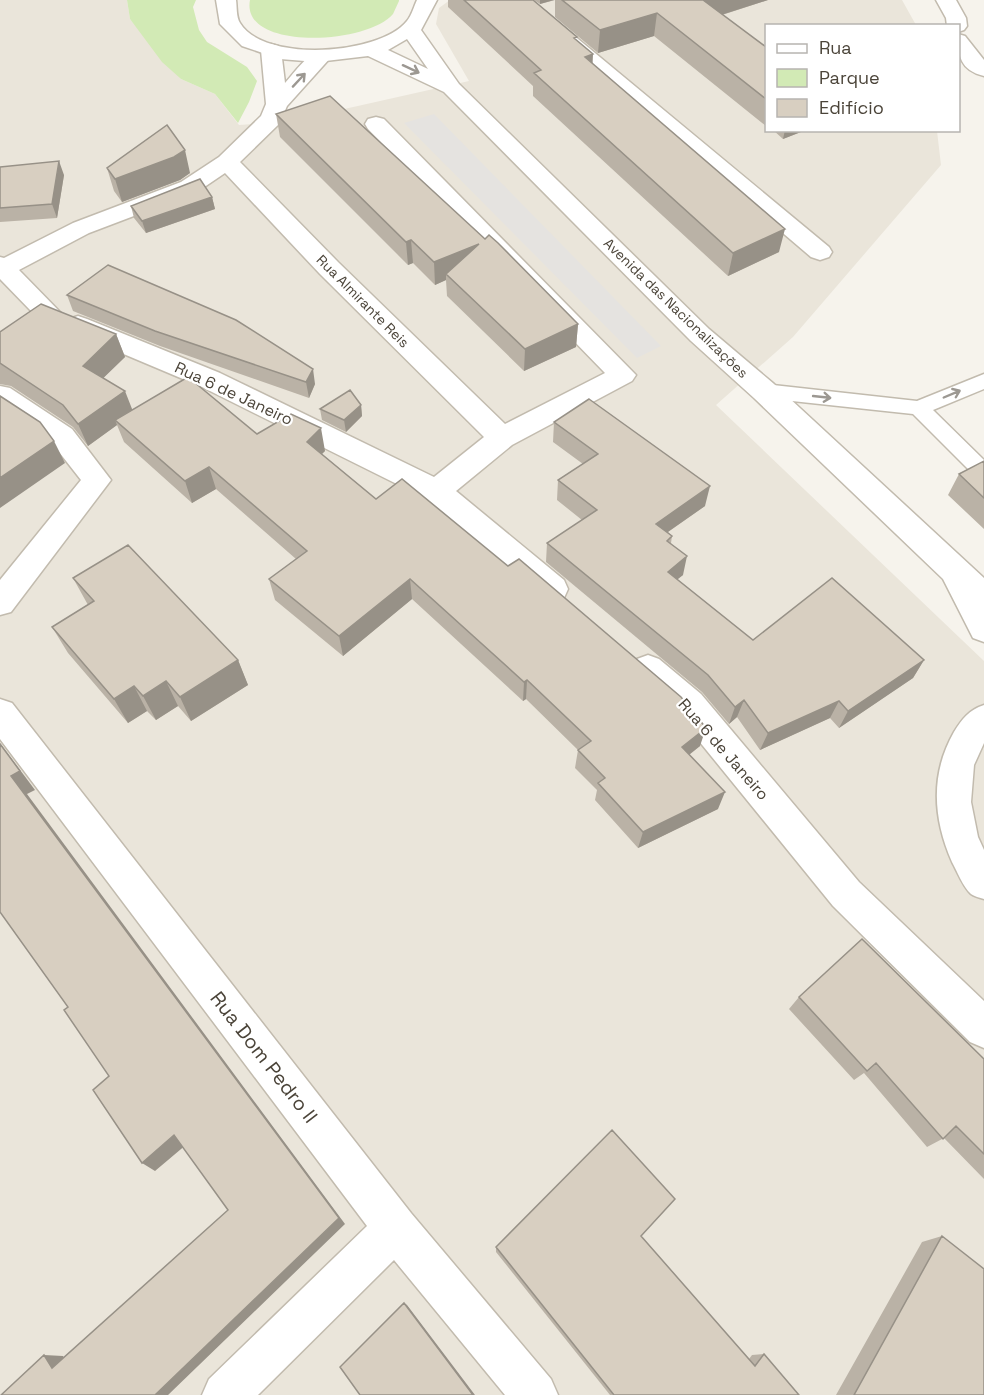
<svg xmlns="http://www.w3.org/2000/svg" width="984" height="1395" font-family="'Space Grotesk',sans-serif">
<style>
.residential{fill:#eae5da}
.green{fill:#d2eab5}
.parking{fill:#e5e3e0}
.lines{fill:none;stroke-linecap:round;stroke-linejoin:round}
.service-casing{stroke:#c2bbae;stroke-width:3}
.minor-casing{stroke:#c2bbae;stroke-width:3}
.tertiary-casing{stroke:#c2bbae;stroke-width:3}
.service{fill:#fff;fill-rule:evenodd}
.minor{fill:#fff;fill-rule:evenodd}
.tertiary{fill:#fff;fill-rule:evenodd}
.wall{fill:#bab2a6}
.shaded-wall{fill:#979187}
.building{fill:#d8cfc1;stroke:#979187;stroke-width:1.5}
.oneway{stroke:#9c9892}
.labels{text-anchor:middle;stroke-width:4.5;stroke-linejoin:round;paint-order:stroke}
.far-street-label{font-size:14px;fill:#4b4439;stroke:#fff}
.street-label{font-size:16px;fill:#4b4439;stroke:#fff}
.near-street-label{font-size:20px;fill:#4b4439;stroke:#fff}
</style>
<rect width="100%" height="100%" fill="#f6f3ec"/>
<path class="residential" d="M0 0H127L130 19 181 79 215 94 239 125 291 121 469 81 436 24 439 8 450 0H902L916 25 766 26V130L937 131 941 165 793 337 716 405 984 661V1395H0Z"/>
<path class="green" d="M127 0H196L193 7 199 30 207 42 247 67 257 81 249 102 238 123 215 94 181 79 162 62 130 19Z
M250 0H399V1C397 5 395 10 393 14 367 45 240 51 250 0Z"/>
<path class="parking" d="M434 114 661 346 637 358 404 123Z"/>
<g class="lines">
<defs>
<path id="service" d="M984 374V389L933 410 984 460V481L977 478 913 414 764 398 757 396 754 391 757 386 764 384 917 401Z"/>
<path id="minor" d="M509 0H531L829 247 832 252 829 257 820 260 811 257Z
M936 0H956L966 18 967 26 964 30 958 32V26H947L946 18Z
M958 34 965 36 984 60V76C960 70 958 56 958 34Z
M271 44 278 46 281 50 285 83C297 70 311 47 329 52L332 56 287 106 279 124 240 162 338 262 505 424 605 373 368 129 365 124 368 119 376 117 384 119 636 375 632 381 512 445 456 491 564 580 568 589 564 598 553 601 542 598 427 499 202 387 69 331 65 325 69 319 78 316 87 319 220 373 434 477 484 437 320 274 225 173 197 192 89 233 19 270 61 313 57 319 9 352 0 355V334L32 312 0 279V257L4 258 73 223 181 182 219 157 261 116 266 104 261 50 264 46Z
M0 386 10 388 72 429 111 480 11 612 0 615V580L81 480 52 443 0 408Z
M648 655 659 659 701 694 859 882 984 1001V1048L970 1042 833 906 677 714 637 679 632 669 637 659Z
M0 699 12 703 411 1213 551 1379 558 1395H505L394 1260 258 1395H202L209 1379 367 1226 0 739Z"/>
<path id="tertiary" d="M216 0H236C237 6 236 17 240 23 264 63 380 55 407 21 412 15 414 6 417 0H437L421 30 459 84 709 329 774 384 984 578V642L973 638 943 579 754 398 691 341 444 92 368 56 317 62 280 59 242 46 220 24ZM407 39 428 69 388 50Z
M984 705V743L974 765 971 802 978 837 984 850V899C980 898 974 896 971 894 963 887 957 871 952 862 933 819 930 774 954 732 962 719 969 710 984 705Z"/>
</defs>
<use href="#service" class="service-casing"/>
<use href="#minor" class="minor-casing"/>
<use href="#tertiary" class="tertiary-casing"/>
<use href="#service" class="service"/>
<use href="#minor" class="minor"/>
<use href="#tertiary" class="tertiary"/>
</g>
<path class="wall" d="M448 0H533L577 41 593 64 779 252 728 276 533 96V86L448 7Z
M534 0H555L540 4Z
M555 0H768L722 15 766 47V126L654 36 598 53 555 17Z
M276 114 485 239 578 324 576 347 524 371 447 296 446 280 435 285 413 263 408 265 280 137Z
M773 130H806L783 139Z
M0 167 64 175 57 218 0 222Z
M107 168 190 173 180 180 122 202 114 191Z
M212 197 215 209 146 233 134 218 131 206Z
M67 295 315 384 309 398 160 346 73 311Z
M0 332 116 334 125 357 103 378 132 410 257 434 325 451 322 454 376 499 700 746 689 755 718 809 638 848 595 800 597 790 575 768 578 750 526 699 523 701 412 599 343 656 275 600 269 579 296 559 216 489 192 503 124 442 117 425 88 446 73 427 11 386 0 384Z
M361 405 362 416 346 432 322 420 320 409Z
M554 422 705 506 668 532 672 536 671 543 683 575 677 579 753 640 924 660 913 678 839 728 830 718 760 750 737 717 729 724 702 692 546 562 547 543 582 520 557 500 558 480 583 464 553 442Z
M984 461V529L948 495 959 474Z
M73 578 238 660 248 685 191 721 178 706 156 720 147 711 128 723 68 653 52 627 88 605Z
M799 997 984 1059V1179L944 1138 927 1147 864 1073 854 1080 789 1009Z
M641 1236 749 1359 752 1355 764 1354 799 1395H610L496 1252V1247Z
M942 1236 984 1395H836L922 1242Z"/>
<path class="shaded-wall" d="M540 0H554L540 4Z
M702 0H768L699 22Z
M657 13 654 36 598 53 600 30Z
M593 54 592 77 585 57Z
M785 130H806L783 139Z
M185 150 190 173 180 180 122 202 115 179Z
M59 161 64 175 57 218 52 204Z
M212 197 215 209 146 233 142 221Z
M785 229 779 252 728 276 733 253Z
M411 240 413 263 408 265 406 242Z
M479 244 446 274V280L435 285 434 262Z
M578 324 576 347 524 371 525 349Z
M116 334 125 357 92 389 83 366Z
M313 369 315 384 309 398 306 382Z
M125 391 134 414 115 420 117 425 88 446 78 424Z
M361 405 362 416 346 432 344 420Z
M321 428 325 451 311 464 307 442Z
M54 441 65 463 0 508V478Z
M209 467 216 489 192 503 185 481Z
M710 486 705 506 652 543 656 524Z
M687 556 683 575 663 591 668 572Z
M410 579 412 599 343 656 339 636Z
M238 660 248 685 191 721 180 697Z
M924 660 913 678 839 728 848 711Z
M527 680 526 699 523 701 524 682Z
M166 681 178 706 156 720 143 696Z
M134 686 147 711 128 723 114 699Z
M744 700 737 717 729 724 735 707Z
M839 701 830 718 760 750 768 733Z
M706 728 700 746 676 765 682 747Z
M0 743 35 790 27 794 345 1224 168 1395H155L339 1218 11 776Z
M725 792 718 809 638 848 643 832Z
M174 1135 187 1144 155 1171 142 1163Z
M404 1303 407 1305 475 1395H473Z
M44 1355 63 1356 71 1368H52Z"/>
<path class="building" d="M464 0H533L577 37 574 38 593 54 585 57 785 229 733 253 534 73 541 70Z
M562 0H703L766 47V99L657 13 600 30Z
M330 96 485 239 489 235 498 243 578 324 525 349 446 274 479 244 434 262 411 240 406 242 276 114Z
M167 125 185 150 174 157 115 179 107 168Z
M59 161 52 204 0 208V167Z
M200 179 212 197 142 221 131 206Z
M108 265 236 320 313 369 306 382 155 331 67 295Z
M41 304 116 334 83 366 125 391 78 424 63 405 0 363V332Z
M188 377 257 434 291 414 321 428 307 442 376 499 402 479 508 566 519 559 681 697 706 728 682 747 725 792 643 832 598 783 605 778 578 750 591 741 527 680 524 682 410 579 339 636 269 579 307 551 209 467 185 481 115 420Z
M350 390 361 405 344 420 320 409Z
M0 396 40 422 54 441 0 478Z
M589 399 710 486 656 524 672 536 667 541 687 556 668 572 753 640 832 578 924 660 848 711 839 701 768 733 744 700 735 707 708 675 547 543 597 510 558 480 598 454 554 422Z
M984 461V498L959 474Z
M128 545 238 660 180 697 166 681 143 696 134 686 114 699 52 627 94 601 73 578Z
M0 744 20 771 11 776 339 1218 155 1395H1L44 1355 52 1368 228 1210 174 1135 142 1163 93 1090 109 1076 64 1010 68 1007 0 912Z
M862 939 984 1059V1154L956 1126 943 1139 876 1063 867 1071 799 997Z
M612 1130 675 1199 641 1236 755 1366 764 1354 799 1395H614L496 1247Z
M942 1236 984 1269V1395H854Z
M404 1303 473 1395H360L340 1367Z"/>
<defs><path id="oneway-shaft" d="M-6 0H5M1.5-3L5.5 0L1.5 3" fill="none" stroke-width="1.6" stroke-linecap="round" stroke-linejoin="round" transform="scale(1.5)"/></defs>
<g class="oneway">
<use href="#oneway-shaft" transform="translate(411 69) rotate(25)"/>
<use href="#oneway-shaft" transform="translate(299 80) rotate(-47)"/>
<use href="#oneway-shaft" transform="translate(952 394) rotate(-23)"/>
<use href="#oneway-shaft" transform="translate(822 397) rotate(6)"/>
</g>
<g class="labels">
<g class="far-street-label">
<text transform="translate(363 301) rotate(45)" y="5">Rua Almirante Reis</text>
<text transform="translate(676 308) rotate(44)" y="5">Avenida das Nacionalizações</text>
</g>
<g class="street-label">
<text transform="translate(234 393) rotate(25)" y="6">Rua 6 de Janeiro</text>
<text transform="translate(724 749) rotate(49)" y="6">Rua 6 de Janeiro</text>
</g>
<g class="near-street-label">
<text transform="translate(264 1057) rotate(52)" y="7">Rua Dom Pedro II</text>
</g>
</g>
<rect x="765" y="24" width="195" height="108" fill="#ffffff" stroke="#b7b4b0" stroke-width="1.5"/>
<rect x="777" y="44" width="30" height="9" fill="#ffffff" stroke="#b7b4b0" stroke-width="1.5"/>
<text x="819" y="54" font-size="18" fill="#4b4439">Rua</text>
<rect x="777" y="69" width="30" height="18" fill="#d2eab5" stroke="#b7b4b0" stroke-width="1.5"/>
<text x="819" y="84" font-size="18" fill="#4b4439">Parque</text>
<rect x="777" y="99" width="30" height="18" fill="#d8cfc1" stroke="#b7b4b0" stroke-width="1.5"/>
<text x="819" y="114" font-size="18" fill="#4b4439">Edifício</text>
</svg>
